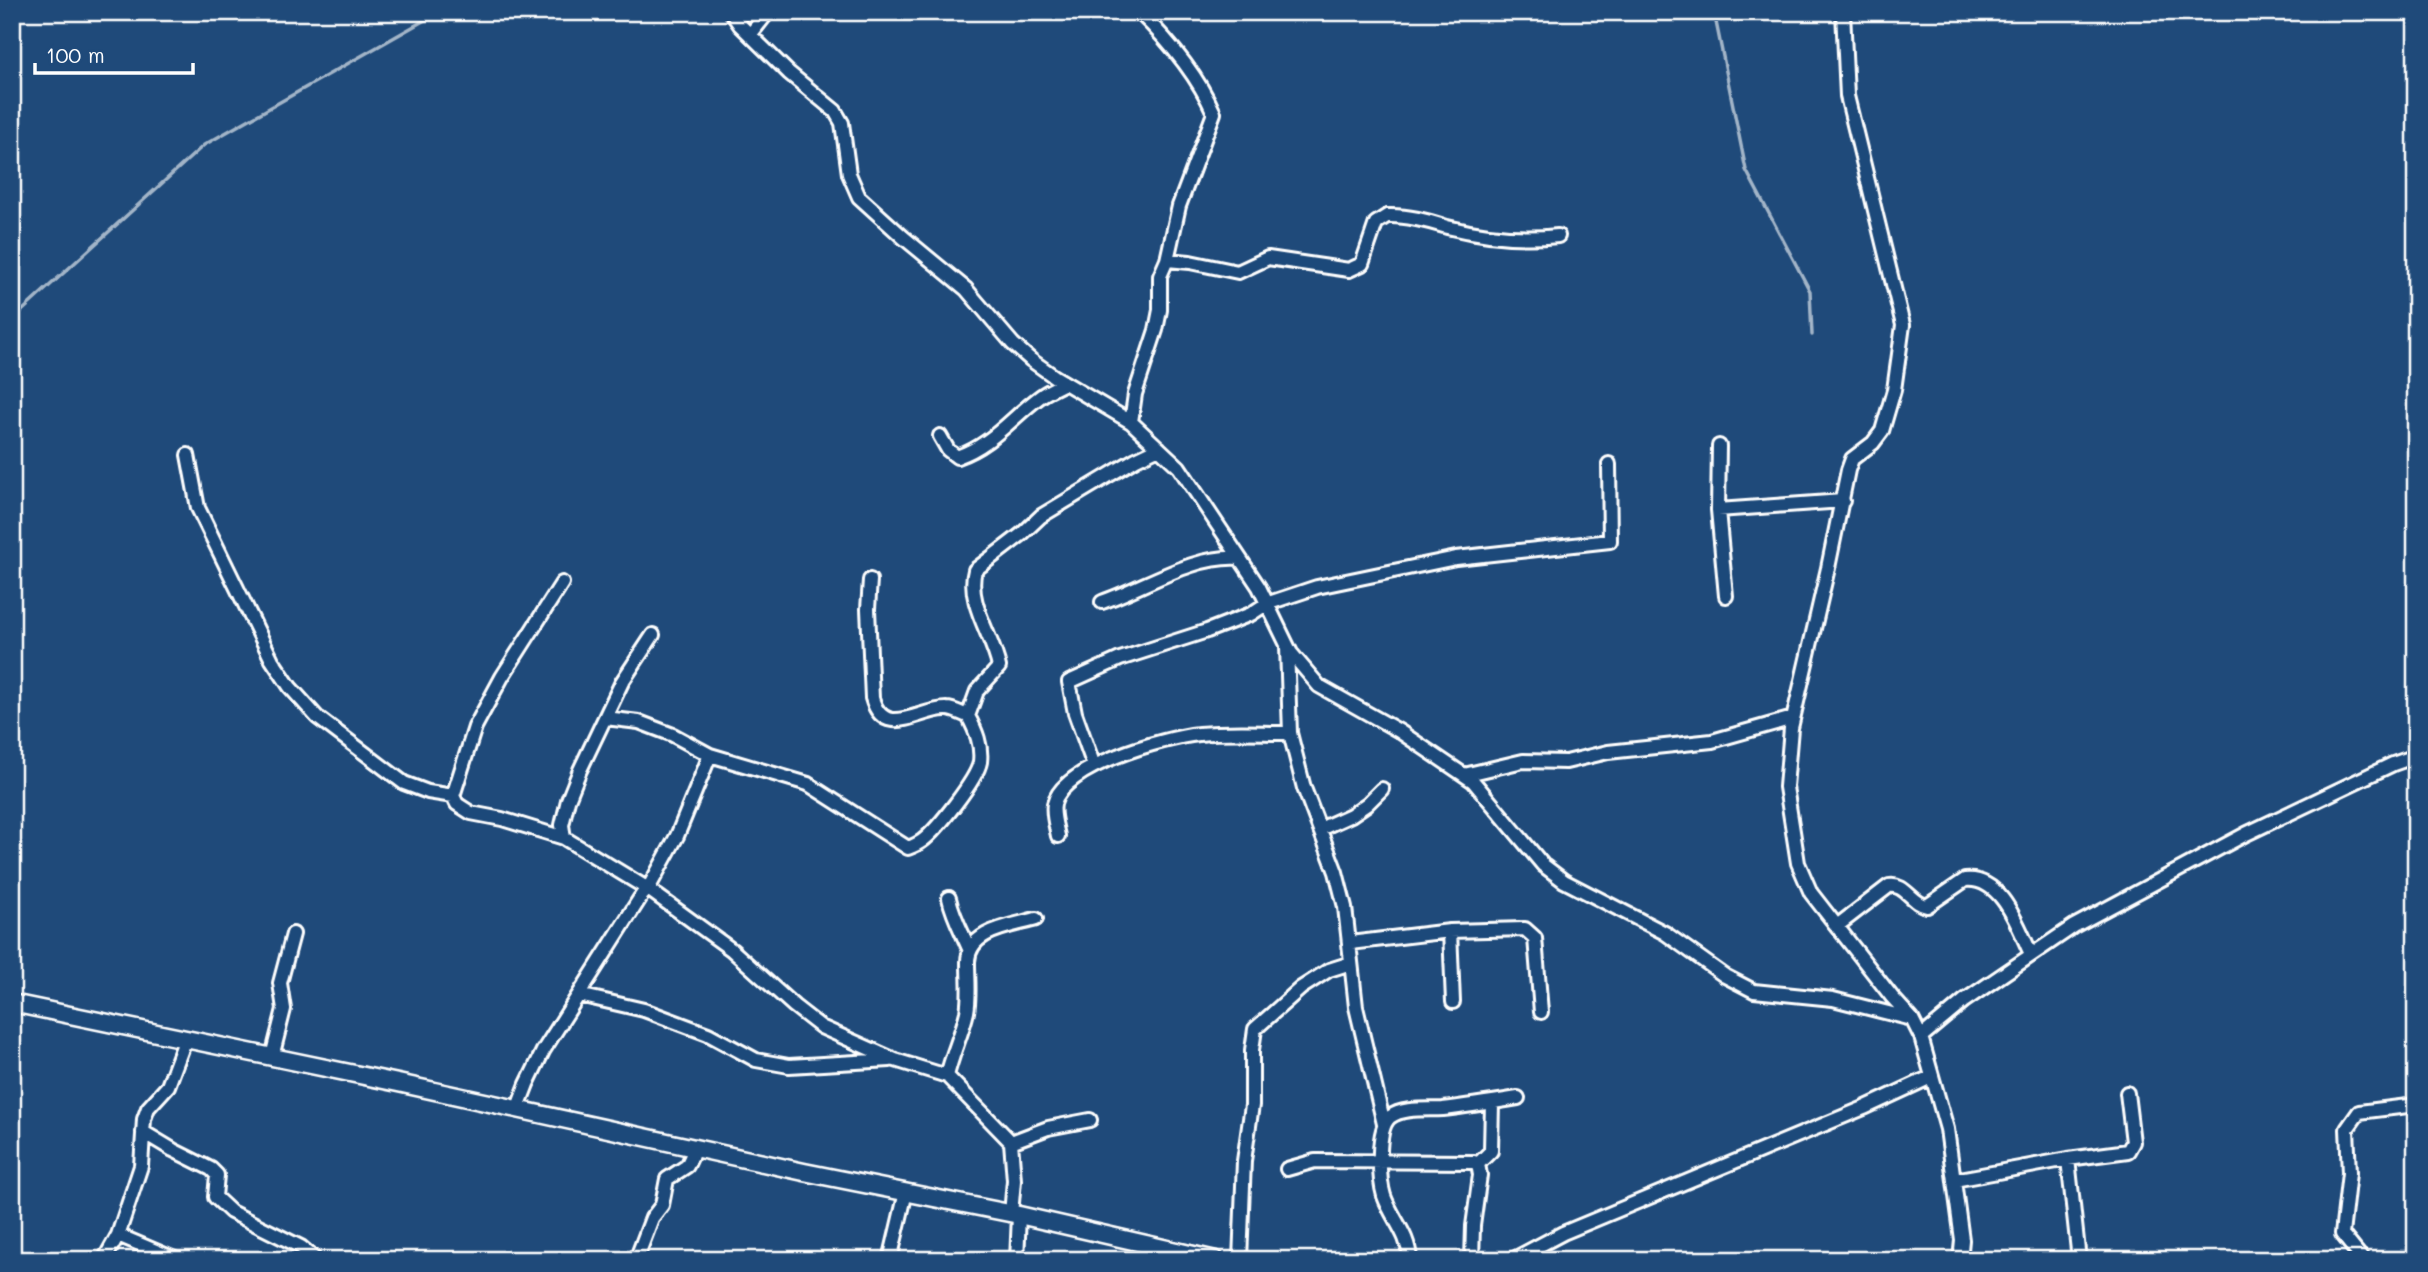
<svg xmlns="http://www.w3.org/2000/svg" width="2428" height="1272" font-family="Mali,sans-serif">
<style>
.lines{fill:none;stroke-linecap:round;stroke-linejoin:round}
.stream{stroke:#a3b5c8;stroke-width:3.5}
.minor-casing{stroke:#fff;stroke-width:18}
.major-casing{stroke:#fff;stroke-width:21}
.minor{stroke:#1f4a7a;stroke-width:12}
.major{stroke:#1f4a7a;stroke-width:16}
</style>
<rect width="100%" height="100%" fill="#1f4a7a"/>
<filter id="ink" filterUnits="userSpaceOnUse"><feTurbulence type="fractalNoise" baseFrequency=".0143" numOctaves="2"/><feDisplacementMap in="SourceGraphic" scale="14" xChannelSelector="R" yChannelSelector="G"/><feConvolveMatrix kernelMatrix="1 2 1 2 8 2 1 2 1" color-interpolation-filters="sRGB"/></filter>
<g filter="url(#ink)">
<g class="lines">
<path class="stream" d="M1714 12 1746 170 1810 291 1812 335
M12 320 204 145 439 12"/>
<defs>
<path id="minor" d="M731 12 740 25 789 73 835 111 842 123 849 174 859 197 903 237 966 289 1013 344 1031 360 1055 377 1131 422 1179 467 1259 587 1291 653 1319 686 1399 731 1473 781 1543 865 1564 881 1665 933 1725 976 1754 991 1833 999 1912 1019
M1139 12C1170 42 1197 74 1214 113L1179 206 1167 260
M1843 12 1847 96 1903 325 1894 390 1882 431 1873 443 1852 459 1848 470 1828 568 1791 728 1786 787 1798 863 1811 893 1892 997 1912 1019 1921 1037 1947 1129 1962 1240 1960 1260
M750 35 768 12
M1131 422 1135 394 1156 330 1160 310V276L1167 260 1190 262 1238 272 1268 258 1349 270 1362 264 1376 223 1387 216C1407 215 1428 221 1447 227 1483 236 1522 240 1558 236
M940 436 948 450 957 457C992 445 1012 417 1041 396 1048 391 1057 387 1065 383
M188 455 198 508 272 660 290 687 317 717 404 783 428 792 453 796
M1718 510 1719 446
M870 580 868 609 872 698C884 741 920 708 947 709 953 709 962 714 968 716 976 731 982 745 980 762 977 779 937 830 922 841 918 844 913 846 908 848L808 784 710 755 677 836 648 889 732 950 794 1006 821 1027 895 1060 947 1076 1011 1142 1014 1180 1011 1214
M1726 596 1718 510 1843 501
M1102 602C1146 587 1192 555 1239 558
M1287 647 1290 733 1304 788 1336 872 1345 907 1356 1007 1384 1124
M968 716 977 691 999 667C993 636 966 603 975 570L1022 534 1041 516 1136 459 1159 448
M605 718 639 722 673 735 710 755
M1094 766 1075 713 1069 682 1120 659 1207 631 1251 614 1266 604 1317 587 1456 558 1610 541 1609 464
M1464 775 1523 761 1566 762 1608 752 1712 741 1793 718
M1320 829 1351 815 1367 804 1382 789
M1058 836C1056 826 1052 814 1054 804 1062 766 1164 738 1199 734 1229 731 1260 733 1290 733
M564 838 562 825 568 800 580 770 622 682 653 635
M949 898C953 917 963 934 970 951
M1837 926 1889 886C1905 883 1912 904 1927 906L1965 880C2002 876 2018 927 2031 954
M1450 931 1453 1002
M1350 943 1450 931 1525 929 1535 938 1541 1012
M579 995 644 1010 708 1034 756 1060 789 1066 890 1060
M1921 1037 1964 1001 2074 926 2246 834 2393 764 2416 756
M272 1057 284 1009 280 983 293 934
M947 1076C952 1054 962 1034 967 1012 970 996 968 980 968 963 967 930 1012 926 1036 919
M517 1110 527 1084 543 1051 642 895 648 889 564 838 502 819 471 813 457 804 453 796 475 727 502 677 562 583
M143 1132 173 1150 211 1169 217 1175 215 1197 231 1212 301 1247 316 1260
M1011 1142 1048 1128 1090 1120
M2068 1159 2079 1260
M1478 1164 1491 1151 1492 1102
M1287 1169 1315 1161 1474 1162 1478 1164 1480 1175 1473 1226 1472 1260
M1954 1180 2068 1159 2128 1151 2133 1142 2127 1093
M104 1260 118 1235
M177 1260 118 1235 141 1166 144 1119 148 1108 168 1086 186 1038
M636 1260 652 1218 662 1205 667 1179 687 1166 695 1149
M890 1260 906 1192
M1017 1260 1019 1215
M1240 1260 1244 1161 1252 1105V1050L1255 1029 1301 988 1329 970 1351 963
M1410 1260C1409 1234 1392 1219 1384 1196 1379 1179 1376 1129 1390 1117 1403 1107 1427 1110 1443 1109 1468 1106 1493 1102 1518 1098
M1512 1260 1563 1233 1864 1108 1931 1077
M2363 1260 2342 1234 2349 1173 2347 1129 2359 1112 2416 1105"/>
<path id="major" d="M12 1003 398 1083 804 1172 1019 1215 1216 1260"/>
</defs>
<use href="#minor" class="minor-casing"/>
<use href="#major" class="major-casing"/>
<use href="#minor" class="minor"/>
<use href="#major" class="major"/>
</g>
</g>
<rect width="2428" height="1272" fill="none" stroke="#1f4a7a" stroke-width="42"/>
<rect x="21" y="21" width="2386" height="1230" fill="none" stroke="#fff" stroke-width="2.5" filter="url(#ink)"/>
<path d="M35 63v10h158v-10" fill="none" stroke="#ffffff" stroke-width="3.5"/>
<text x="46" y="63" font-size="21" fill="#ffffff" stroke="#1f4a7a" stroke-width="5" paint-order="stroke">100 m</text>
</svg>
